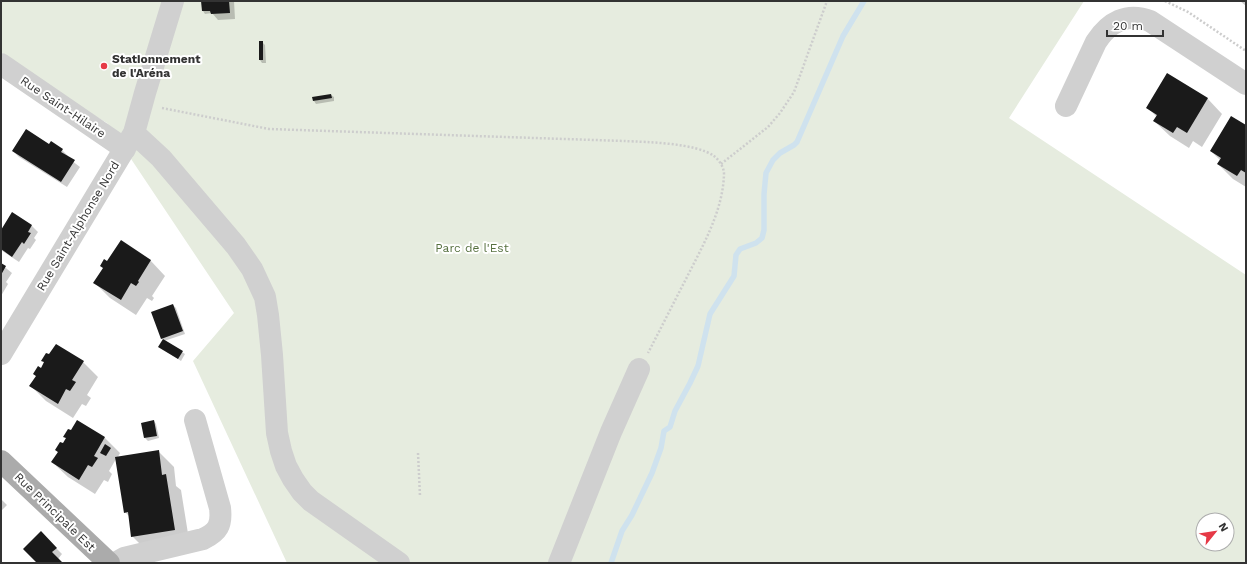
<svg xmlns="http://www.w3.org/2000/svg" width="1247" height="564" font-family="'Work Sans',sans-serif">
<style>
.green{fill:#e6ecdf;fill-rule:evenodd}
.shadow{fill:#0003}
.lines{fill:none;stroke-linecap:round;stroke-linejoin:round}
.stream{stroke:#cfe2ee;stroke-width:5.5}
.building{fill:#1a1a1a}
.path{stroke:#cdcdcd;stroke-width:2.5;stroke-dasharray:2 2;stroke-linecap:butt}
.minor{stroke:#d0d0d0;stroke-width:22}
.major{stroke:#ababab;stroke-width:22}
.poi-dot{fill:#e63946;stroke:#fff;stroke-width:1.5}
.labels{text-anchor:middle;stroke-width:4;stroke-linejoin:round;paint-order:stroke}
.poi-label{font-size:12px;font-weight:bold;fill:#333;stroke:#fff;text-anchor:start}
.street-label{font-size:12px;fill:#333;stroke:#fff}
.park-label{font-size:12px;fill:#56703f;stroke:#fff}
</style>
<rect width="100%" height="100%" fill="#fff"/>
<path class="green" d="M1 1H1084L1009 118 1246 275V563H287L193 361 234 313 107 123 85 110 1 52ZM1203 520H1227V544H1203Z"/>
<path class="shadow" d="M202 1H234L235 19 218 20 212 13 205 14 203 11Z
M1239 1H1246V6L1240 1Z
M262 42 265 45 266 63H262L260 60Z
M331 95 334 97V101L316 104 314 101Z
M1207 98 1222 114 1202 147 1193 141 1189 148 1170 136 1154 121 1157 117 1148 108Z
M1246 126V187L1233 179 1218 164 1220 160 1211 151Z
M49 146 62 150 68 156 67 157 80 167 67 187 19 157 13 151Z
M12 213 32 226 38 232 34 238 36 240 30 249 28 248 19 262 1 250V232Z
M150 260 165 276 152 296 154 298 152 301 147 298 136 315 110 298 95 283 108 262Z
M1 264 12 273 6 282 8 284 1 296Z
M173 305 176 308 185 334 164 341 185 354 181 361 160 347 164 340 161 338Z
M83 362 98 377 87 395 91 398 86 406 82 404 73 418 46 401 31 386 37 377 34 374 41 369Z
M78 421 105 438 120 453 118 457 158 451 174 467 176 486 181 490 190 546 148 552 132 536 130 517 125 512 116 459 109 471 112 474 108 482 104 480 95 494 68 477 52 462 58 453 56 450 63 445 67 439 64 436 71 432Z
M154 421 156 424 159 438 148 441 145 438 142 423Z
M1 499 7 505 1 511Z
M41 533 62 554 58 559 62 563H38Z"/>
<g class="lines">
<path class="stream" d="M611 563 622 531 632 515 652 473 661 448 664 431 670 427 675 411 690 383 698 366 710 314 734 276 736 255 740 249 756 243 762 238 764 230V194L766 173 773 160 780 153 794 145 797 142 843 36 864 1"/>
</g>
<path class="building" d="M201 1H229L230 13 211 14 210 11H202Z
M259 41H263V60H259Z
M1167 73 1208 98 1187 133 1177 127 1173 133 1153 121 1157 115 1146 108Z
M331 94 332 98 313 101 312 97Z
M1231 116 1246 125V173L1241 170 1237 176 1217 164 1221 158 1210 151Z
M26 129 49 144 51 141 63 149 61 152 75 160 61 182 12 151Z
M12 212 32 225 28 232 31 233 24 244 22 242 12 257 1 249V230Z
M121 240 151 260 138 281 139 282 136 286 131 283 121 300 93 283 103 268 100 266 104 259 107 261Z
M1 263 6 266 1 275Z
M173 304 183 331 161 339 151 312Z
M163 339 183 351 178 359 158 347Z
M56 344 84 361 72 380 76 382 70 391 66 389 58 404 29 386 36 376 33 374 38 366 41 368 44 362 41 361 46 353 49 354Z
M77 420 105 437 94 456 98 458 92 467 88 465 79 480 51 462 58 452 55 450 60 442 63 443 66 438 63 437 68 429 71 430Z
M154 420 157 436 144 438 141 423Z
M105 444 111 448 106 456 100 453Z
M159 450 162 475 166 474 175 530 131 537 128 512 124 513 115 457Z
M41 531 57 548 52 552 62 562 61 563H37L23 549Z"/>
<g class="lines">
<path class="path" d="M1165 1 1188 12 1246 51
M162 108 269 129 624 141C647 142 696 143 714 156 719 160 724 167 724 174 723 211 703 245 687 277 674 302 661 328 648 353
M721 164 768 127 780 113 794 92 827 1
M418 453 420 496"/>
<path class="minor" d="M1 64 125 149
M1066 106 1096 42C1109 22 1127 12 1150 21L1246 84
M134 133 161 158 236 246 252 269 265 297 268 315 272 355 277 433 281 451 286 466 293 479 302 492 311 501 399 563
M1 354 134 133 145 93 173 1
M115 563 124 558 203 539C218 532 222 525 220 508L195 420
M559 563 611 432 639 369"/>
<path class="major" d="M1 461 109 563"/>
</g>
<circle class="poi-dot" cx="104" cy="66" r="4"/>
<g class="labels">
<g class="poi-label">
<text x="112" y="63">Stationnement<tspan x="112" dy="14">de l'Aréna</tspan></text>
</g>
<g class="street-label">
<text transform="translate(63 107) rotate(34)" y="4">Rue Saint-Hilaire</text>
<text transform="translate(78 226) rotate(-59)" y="4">Rue Saint-Alphonse Nord</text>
<text transform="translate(55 512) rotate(44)" y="4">Rue Principale Est</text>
</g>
<g class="park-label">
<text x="472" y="252">Parc de l'Est</text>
</g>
</g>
<rect width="1247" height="564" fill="none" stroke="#333333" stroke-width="4"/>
<g transform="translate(1215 532) rotate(60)"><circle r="19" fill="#ffffff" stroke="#adadad"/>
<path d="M0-3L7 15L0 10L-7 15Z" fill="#e63946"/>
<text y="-6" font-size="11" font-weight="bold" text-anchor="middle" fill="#333333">N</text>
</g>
<path d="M1107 30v6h56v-6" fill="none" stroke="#333333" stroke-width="2"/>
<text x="1113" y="30" font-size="12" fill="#333333" stroke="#ffffff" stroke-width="3" paint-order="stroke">20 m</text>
</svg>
